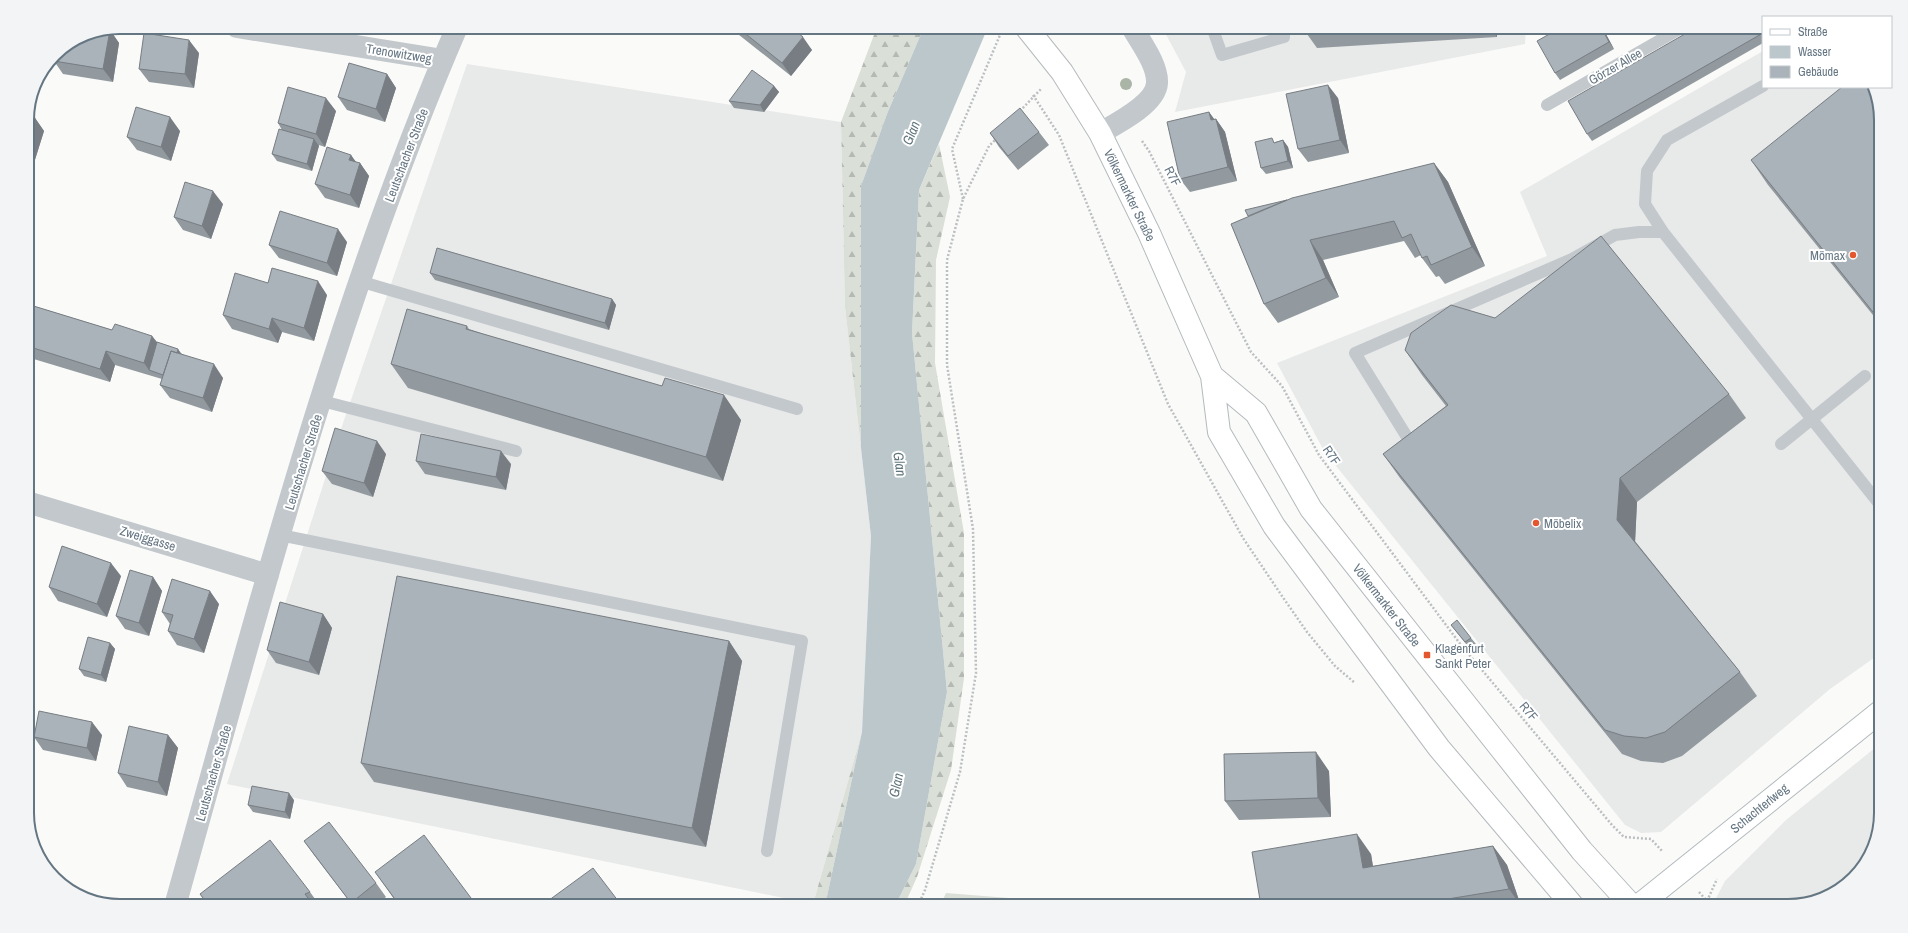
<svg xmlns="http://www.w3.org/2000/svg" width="1908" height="933" font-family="'Archivo Narrow',sans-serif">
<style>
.built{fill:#e8e9e9}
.green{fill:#dadfd7}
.forest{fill:url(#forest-firs)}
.water{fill:#bbc7cb}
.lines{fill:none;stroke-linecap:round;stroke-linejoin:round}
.secondary-casing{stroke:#b3babf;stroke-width:24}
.primary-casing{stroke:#b5babe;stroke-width:24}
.path{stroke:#bbbfc2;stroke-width:2.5;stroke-dasharray:2 2;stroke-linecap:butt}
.lane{stroke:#c3c8cc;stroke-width:12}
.street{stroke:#c3c8cc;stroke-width:22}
.secondary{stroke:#fff;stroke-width:22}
.primary{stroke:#fff;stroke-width:22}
.tree{fill:#aab4a7}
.wall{fill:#929a9f}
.shaded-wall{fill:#777d82}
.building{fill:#aab3b9;stroke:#777d82}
.poi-dot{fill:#e4572e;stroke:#fff;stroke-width:1.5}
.labels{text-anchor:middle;stroke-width:4;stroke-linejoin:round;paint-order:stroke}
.street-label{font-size:13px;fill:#657683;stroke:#fff}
.poi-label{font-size:13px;fill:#657683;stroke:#fff;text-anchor:start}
.water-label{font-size:14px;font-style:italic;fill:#60757c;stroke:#fff}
.rim{fill:none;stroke:#657683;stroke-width:2}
</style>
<defs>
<pattern id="forest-firs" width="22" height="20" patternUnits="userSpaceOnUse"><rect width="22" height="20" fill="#dadfd7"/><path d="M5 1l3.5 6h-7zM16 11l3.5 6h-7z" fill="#b4b9b4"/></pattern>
</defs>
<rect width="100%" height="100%" fill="#fafaf8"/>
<path class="built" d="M1162 27H1526L1525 44 1175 112 1186 72Z
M1763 51V87H1871L1881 115V653L1830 689 1661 832 1641 833 1625 825 1324 451 1277 363 1547 256 1520 192Z
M467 64 841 122 845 307 871 536 862 732 813 904 227 784 343 423Z
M1881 743V812L1871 854 1839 890 1788 906H1714L1715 900 1725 881 1786 820Z"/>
<path class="green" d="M946 893 1095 905V906H940Z"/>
<path class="forest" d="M877 27H924L887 114 861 186V448L845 307 841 122Z
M939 144 950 197 936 260 935 363 964 533V678L951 770 917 877 904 906H895L916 864 947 692 912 333 919 190Z
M862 732 825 906H811L813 904Z"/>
<path class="water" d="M924 27H988L919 190 912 333 947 692 916 864 895 906H825L862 732 871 536 861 448V186L887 114Z"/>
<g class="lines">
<defs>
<path id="secondary" d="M1638 906 1881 711"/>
<path id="primary" d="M1026 27 1062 72 1100 133 1149 233 1212 376 1219 432 1274 526 1439 748 1573 906
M1212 376 1256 413 1311 509 1582 851 1632 906"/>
</defs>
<use href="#secondary" class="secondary-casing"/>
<use href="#primary" class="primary-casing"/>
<path class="path" d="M1033 95 1059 135 1168 404 1243 538 1282 596 1307 632 1335 666 1355 683
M1020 111 1041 89
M1142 141 1149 151 1251 352 1282 386 1319 455 1461 645 1612 825 1624 837 1651 839 1662 851
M963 199 952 149 1000 35
M1699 892 1707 901V906
M1707 901 1717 879
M918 906 925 890 960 772 976 673 973 529 947 365V260L963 199 989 146 997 138"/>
<path class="lane" d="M1212 27 1222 55 1284 37V27
M1547 105 1683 27
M1663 232 1645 204 1647 171 1667 140 1763 86
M359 281 797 409
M322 401 516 451
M1407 437 1355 353 1572 259 1615 235 1639 232H1663L1881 506
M1781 444 1865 376
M280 535 802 641 767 851"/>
<path class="street" d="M237 27 443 60
M1100 133C1116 124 1156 104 1157 83 1158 65 1141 43 1132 27
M27 502 268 575
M175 906C258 610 335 310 457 27"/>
<use href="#secondary" class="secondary"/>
<use href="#primary" class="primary"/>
</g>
<circle class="tree" cx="1126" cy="84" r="6"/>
<path class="wall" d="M729 27H791L812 50 791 76Z
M1302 27H1497V37L1317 48Z
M1562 27H1602L1614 49 1560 80 1555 73Z
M1763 27V43L1592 141 1587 134Z
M110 30 119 43 113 82 63 74 54 61Z
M199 53 194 88 149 82 139 69Z
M387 74 396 88 385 122 347 110 338 97Z
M774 86 779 92 764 112 734 108 729 101Z
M1338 98 1349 153 1308 162 1298 149Z
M336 111 325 147 319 145 312 171 277 161 272 154 282 130 278 123Z
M1209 112 1214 119H1216L1225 132 1237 181 1190 192 1180 179Z
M1881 115V325L1768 185 1751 160Z
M27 116 35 118 44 131 33 166 27 164Z
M180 131 171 161 137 150 127 137Z
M1039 132 1049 145 1018 170 999 147 990 133Z
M1283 140 1288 147 1293 168 1266 174 1261 168 1275 142Z
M351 155 355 162 360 163 369 176 359 208 325 198 315 184Z
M1434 163 1448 182 1485 266 1445 284 1439 276 1436 277 1422 258 1421 255 1415 258 1404 241 1323 260 1339 297 1278 323 1264 304 1231 224Z
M223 204 211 239 183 230 174 217Z
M347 242 337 276 279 258 269 245Z
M430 273 612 299 616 305 609 330 435 280Z
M268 283 327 295 314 341 282 332 278 343 232 329 223 315Z
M27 304 112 330 152 336 157 342 182 354 223 378 212 412 170 398 160 385 162 379 115 365 110 382 27 357Z
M467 326 469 329 741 420 723 481 408 388 391 364Z
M1405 350 1729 394 1746 418 1637 502 1635 541 1740 672 1757 696 1682 756 1663 763 1641 761 1622 754 1400 478 1383 454 1446 406 1422 375Z
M386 454 373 497 332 484 322 471Z
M416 461 511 464 506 490 425 474Z
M121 576 107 617 58 601 49 587Z
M153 577 162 591 149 636 125 629 116 616Z
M219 604 204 653 177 645 168 631 170 624 162 612Z
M323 614 332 628 319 675 276 663 267 650Z
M1451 625 1471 638 1476 644 1470 649Z
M729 641 742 661 706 847 374 782 361 763Z
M110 643 115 649 106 682 84 676 79 669Z
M102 735 96 761 43 750 34 737Z
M168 735 178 748 167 796 127 787 118 773Z
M1329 771 1331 817 1239 820 1225 801Z
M294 800 290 819 253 812 248 805Z
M304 841 376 883 386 897 374 906H353L314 855Z
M1493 846 1507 865 1521 906H1261L1371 854 1373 866Z
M375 872 477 906H399Z
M310 892 320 906H208L200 894Z"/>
<path class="shaded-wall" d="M1490 27H1497V37Z
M1601 27H1602L1614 49 1609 42Z
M110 30 119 43 113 82 103 69Z
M803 37 812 50 791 76 782 63Z
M189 40 199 53 194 88 185 74Z
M387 74 396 88 385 122 376 109Z
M1328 85 1338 98 1349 153 1340 140Z
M774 86 779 92 764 112 760 105Z
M326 98 336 111 325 147 316 134Z
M1209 112 1217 123 1216 119 1225 132 1237 181 1228 167 1211 120Z
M170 117 180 131 171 161 161 147Z
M35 118 44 131 33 166 27 158V141Z
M314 139 319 146 312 171 307 164Z
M1283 140 1288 147 1293 168 1288 161Z
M351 155 359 166 360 163 369 176 359 208 350 195 349 160Z
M1434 163 1448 182 1485 266 1472 247Z
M213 191 223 204 211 239 202 226Z
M338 229 347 242 337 276 327 263Z
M1310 240 1323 260 1339 297 1326 278Z
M318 281 327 295 314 341 304 328Z
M612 299 616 305 609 330 605 323Z
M272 318 282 332 278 343 269 329Z
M152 336 162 349 149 370 144 363Z
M178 349 183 356 169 377Z
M106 351 115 365 110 382 100 369Z
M214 364 223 378 212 412 203 398Z
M724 395 741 420 723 481 706 457Z
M377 441 386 454 373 497 364 483Z
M501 451 511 464 506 490 496 477Z
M1620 478 1637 502 1635 544 1617 520Z
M27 551 31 557 27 571Z
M111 563 121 576 107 617 97 604Z
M153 577 162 591 149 636 139 623Z
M210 591 219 604 204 653 194 639Z
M323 614 332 628 319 675 309 662Z
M729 641 742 661 706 847 692 828Z
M110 643 115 649 106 682 101 675Z
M92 722 102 735 96 761 87 748Z
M168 735 178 748 167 796 158 782Z
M1316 752 1329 771 1331 817 1318 798Z
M289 793 294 800 290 819 285 812Z
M1357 834 1371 854 1376 887 1363 868Z
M1493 846 1507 865 1521 906 1509 889Z"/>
<path class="building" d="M737 27H791L803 37 782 63Z
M1562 27H1601L1609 42 1555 73 1537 41Z
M1697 27H1763V33L1587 134 1568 101Z
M108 29 110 30 103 69 54 61 55 54 85 34Z
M144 33 189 40 185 74 139 69Z
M349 63 387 74 376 109 338 97Z
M752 70 774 86 760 105 729 101Z
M1328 85 1340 140 1298 149 1286 94Z
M288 87 326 98 316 134 278 123Z
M1842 87H1871L1881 115V322L1751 160Z
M136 107 170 117 161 147 127 137Z
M1020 108 1039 132 1008 156 990 133Z
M1209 112 1211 120 1216 119 1228 167 1180 179 1167 122Z
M27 116 35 118 27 141Z
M279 129 314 139 307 164 272 154Z
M1272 138 1274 143 1283 140 1288 161 1261 168 1255 142Z
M327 147 351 155 349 160 360 163 350 195 315 184Z
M1434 163 1472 247 1431 265 1427 256 1422 258 1411 234 1402 238 1394 221 1310 240 1326 278 1264 304 1231 224 1292 198Z
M185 182 213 191 202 226 174 217Z
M1287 200 1248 216 1245 210Z
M280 211 338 229 327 263 269 245Z
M1601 236 1729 394 1620 478 1617 520 1740 672 1665 732 1646 738 1624 736 1605 730 1383 454 1448 405 1405 350 1411 333 1451 305 1495 318Z
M437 248 612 299 605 323 430 273Z
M272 268 318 281 304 328 272 318 269 329 223 315 235 273 268 283Z
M27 304 112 330 115 324 152 336 144 363 106 351 100 369 27 346Z
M407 309 467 326 466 329 662 386 665 378 724 395 706 457 391 364Z
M157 342 178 349 177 353 171 351 163 375 149 370Z
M171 351 214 364 203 398 160 385Z
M335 428 377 441 364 483 322 471Z
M421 434 501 451 496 477 416 461Z
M62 546 111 563 97 604 49 587Z
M130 570 153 577 139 623 116 616Z
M397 576 729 641 692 828 361 763Z
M172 579 210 591 194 639 168 631 173 615 162 612Z
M280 602 323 614 309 662 267 650Z
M1457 620 1471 638 1465 642 1451 625Z
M88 637 110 643 101 675 79 669Z
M39 711 92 722 87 748 34 737Z
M129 726 168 735 158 782 118 773Z
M1316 752 1318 798 1225 801 1224 754Z
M252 786 289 793 285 812 248 805Z
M329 822 376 883 351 903 304 841Z
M1357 834 1363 868 1493 846 1509 889 1405 906H1261L1252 852Z
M424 835 477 906H400L375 872Z
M270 840 310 892 305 894 314 906H209L200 894Z
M593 868 622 906H541Z"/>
<g class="poi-dot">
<circle cx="1853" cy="255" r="4"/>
<circle cx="1536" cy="523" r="4"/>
<rect x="1423" y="651" width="8" height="8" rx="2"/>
</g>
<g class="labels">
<g class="street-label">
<text transform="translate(399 53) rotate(9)" y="5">Trenowitzweg</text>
<text transform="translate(1615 66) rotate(-30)" y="5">Görzer Allee</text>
<text transform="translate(406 155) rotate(-69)" y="5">Leutschacher Straße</text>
<text transform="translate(1173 176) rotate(63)" y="5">R7F</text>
<text transform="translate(1130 195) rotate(64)" y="5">Völkermarkter Straße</text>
<text transform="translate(1332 455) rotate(56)" y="5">R7F</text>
<text transform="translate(303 462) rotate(-73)" y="5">Leutschacher Straße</text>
<text transform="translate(148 538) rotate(17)" y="5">Zweiggasse</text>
<text transform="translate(1387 605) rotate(52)" y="5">Völkermarkter Straße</text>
<text transform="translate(1529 711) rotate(50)" y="5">R7F</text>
<text transform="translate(213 773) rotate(-74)" y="5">Leutschacher Straße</text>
<text transform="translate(1759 808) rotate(-39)" y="5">Schachterlweg</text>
</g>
<g class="poi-label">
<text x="1845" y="260" text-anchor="end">Mömax</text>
<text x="1544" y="528">Möbelix</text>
<text x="1435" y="653">Klagenfurt<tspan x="1435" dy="15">Sankt Peter</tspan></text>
</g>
<g class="water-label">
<text transform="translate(911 133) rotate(-68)" y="5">Glan</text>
<text transform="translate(900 464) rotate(82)" y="5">Glan</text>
<text transform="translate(896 785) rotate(-78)" y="5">Glan</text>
</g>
</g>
<path d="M0 0H1908V933H0ZM120 34H1788A86 86 0 0 1 1874 120V813A86 86 0 0 1 1788 899H120A86 86 0 0 1 34 813V120A86 86 0 0 1 120 34Z" fill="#f3f4f5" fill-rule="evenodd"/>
<path class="rim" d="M120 34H1788A86 86 0 0 1 1874 120V813A86 86 0 0 1 1788 899H120A86 86 0 0 1 34 813V120A86 86 0 0 1 120 34Z"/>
<rect x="1762" y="16" width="130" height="72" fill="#ffffff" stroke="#c1c8cd"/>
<rect x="1770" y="29" width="20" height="6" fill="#ffffff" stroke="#c1c8cd"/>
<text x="1798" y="36" font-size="12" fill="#657683">Straße</text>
<rect x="1770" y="46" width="20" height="12" fill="#bbc7cb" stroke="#c1c8cd"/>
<text x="1798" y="56" font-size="12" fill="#657683">Wasser</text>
<rect x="1770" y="66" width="20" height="12" fill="#aab3b9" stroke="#c1c8cd"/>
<text x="1798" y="76" font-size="12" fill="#657683">Gebäude</text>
</svg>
